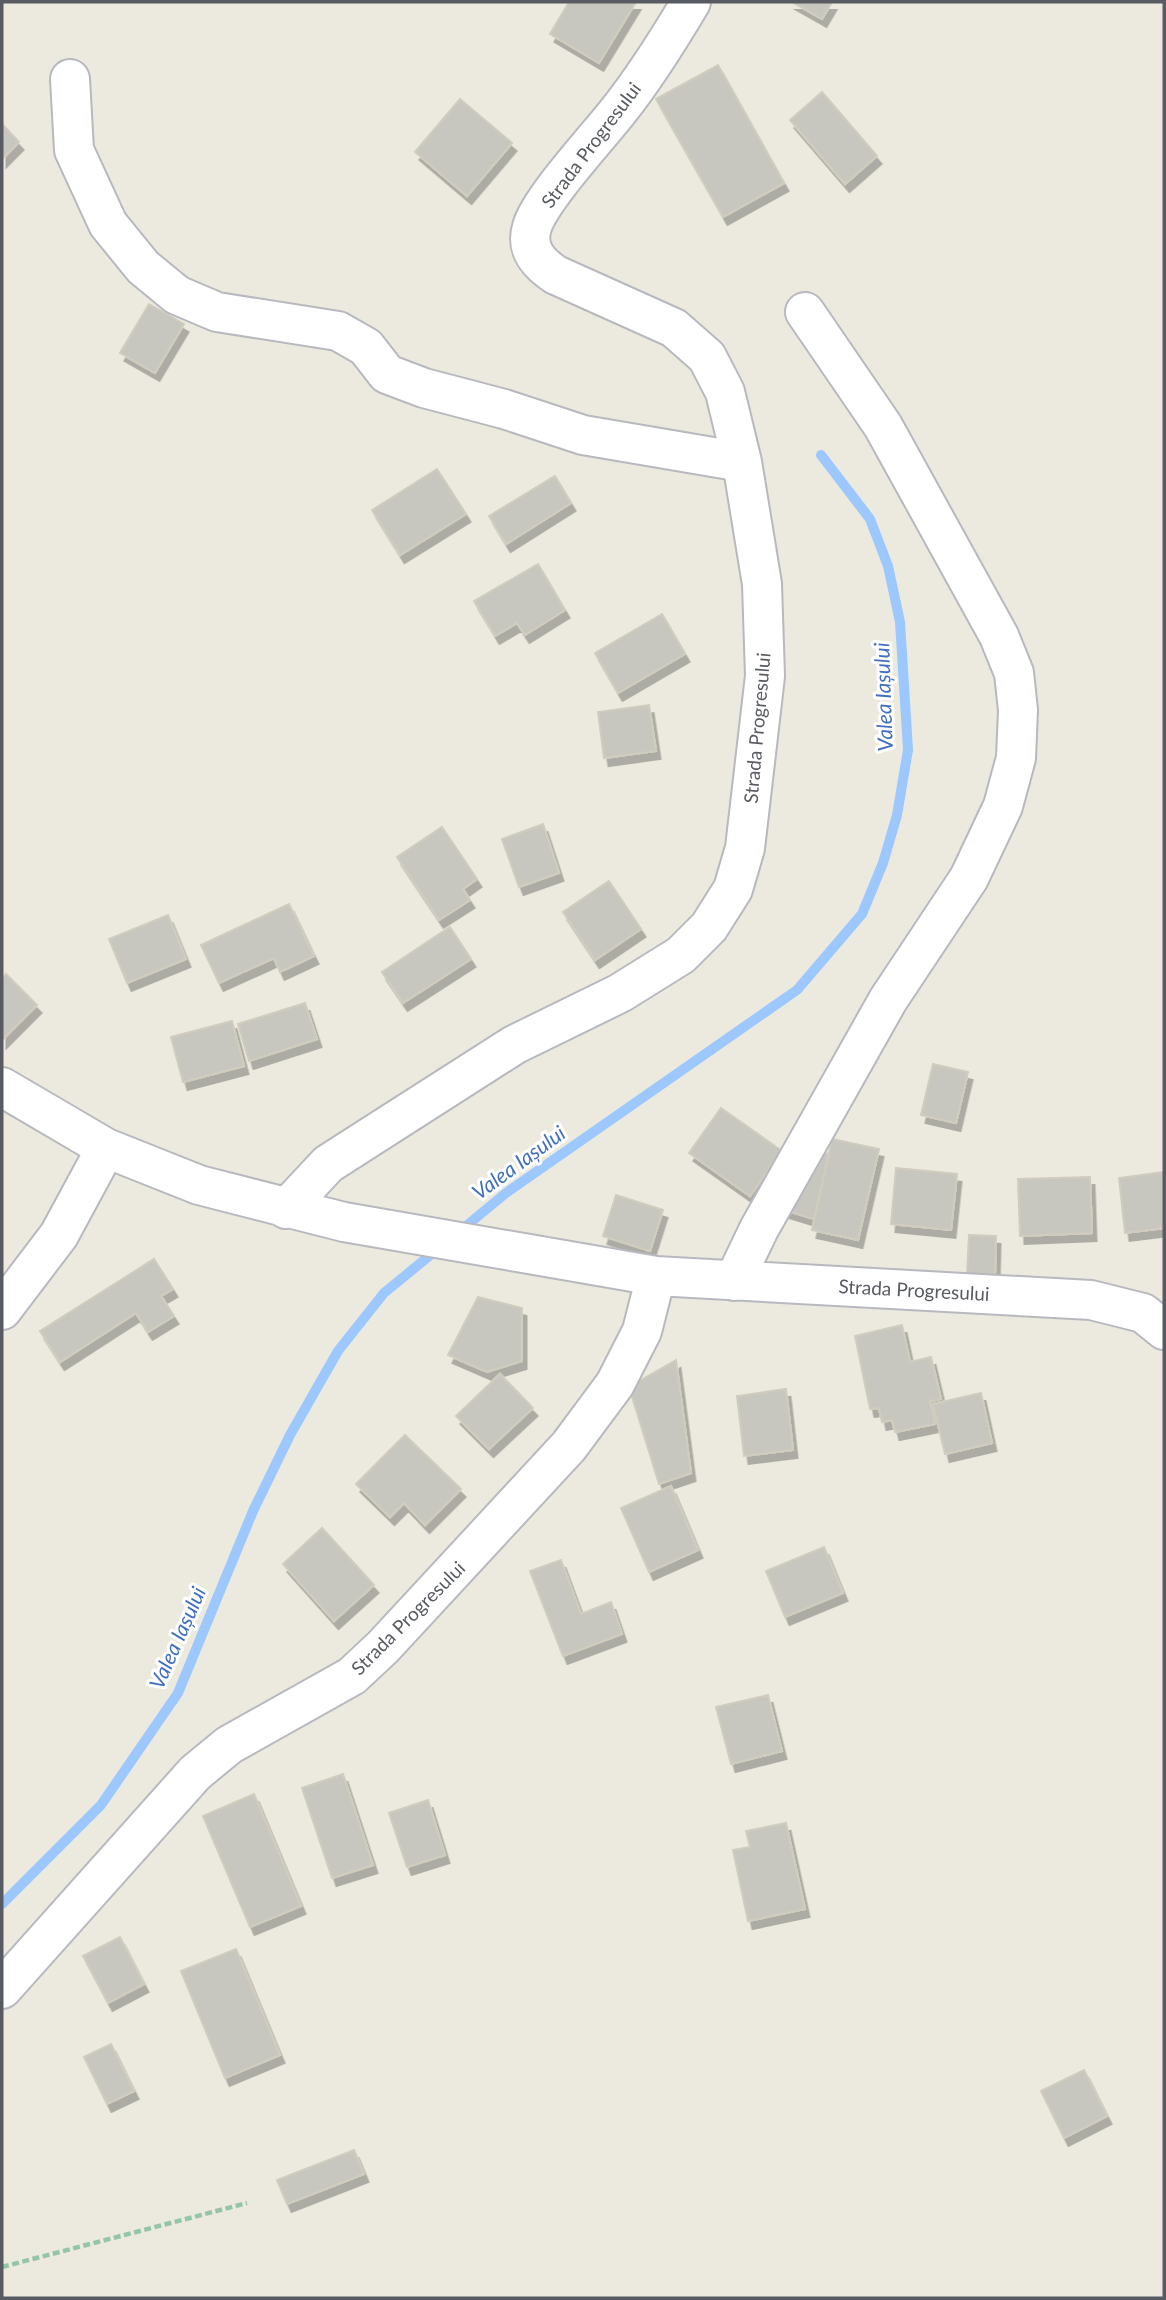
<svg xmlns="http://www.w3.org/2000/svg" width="1166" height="2300" font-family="Lato,sans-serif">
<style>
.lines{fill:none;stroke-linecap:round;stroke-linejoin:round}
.stream{stroke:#9cc8ff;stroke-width:10}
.building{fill:#c8c7bf;stroke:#d0ccbe;stroke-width:2;filter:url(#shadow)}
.minor-casing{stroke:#b7b9bf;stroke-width:42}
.path{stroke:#94c5a8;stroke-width:4.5;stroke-dasharray:7 3.5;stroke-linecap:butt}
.minor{stroke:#fff;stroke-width:38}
.labels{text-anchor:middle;stroke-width:6;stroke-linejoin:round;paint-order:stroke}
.street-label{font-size:19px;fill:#585b61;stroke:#fff}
.water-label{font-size:21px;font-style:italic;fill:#406fc1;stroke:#fff}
</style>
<defs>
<filter id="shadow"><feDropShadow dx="4.5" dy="8" stdDeviation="0" flood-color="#0004"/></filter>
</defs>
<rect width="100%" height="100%" fill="#eceadf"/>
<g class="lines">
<path class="stream" d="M460 1231 506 1193 797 990 862 914 883 863 897 815 908 750 900 622 888 566 870 519 821 455
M2 1904 101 1805 178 1693 253 1511 290 1435 338 1351 384 1293 439 1248"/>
</g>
<path class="building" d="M569 2H636L599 63 550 34Z
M792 2H832L822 19Z
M718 65 784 183 723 217 656 99Z
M822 92 877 156 845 184 790 120Z
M460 99 512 143 467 196 415 152Z
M2 124 19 142 2 159Z
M149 304 184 324 155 373 120 353Z
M437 469 466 514 400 555 372 510Z
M555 476 571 503 506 544 489 516Z
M538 564 565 610 525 635 517 623 495 636 474 601Z
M662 614 685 654 618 693 595 653Z
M649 705 656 751 604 758 598 712Z
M543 824 559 873 519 887 502 839Z
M442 827 477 879 463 889 470 900 439 920 397 857Z
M609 881 641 929 595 960 563 912Z
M289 904 314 956 280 972 274 958 219 983 201 945Z
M168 915 186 959 127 983 109 939Z
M450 927 471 959 403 1003 382 972Z
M6 974 37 1005 2 1040V979Z
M305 1003 317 1039 249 1061 238 1024Z
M232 1021 244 1066 183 1082 171 1037Z
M933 1064 968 1072 956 1123 921 1115Z
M721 1108 782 1151 750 1196 689 1153Z
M832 1139 879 1149 858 1240 812 1230Z
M813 1151 829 1154 814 1219 781 1209Z
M896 1168 957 1174 951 1230 891 1224Z
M1164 1172V1228L1125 1233 1119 1178Z
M1090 1177 1092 1233 1020 1236 1018 1179Z
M616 1195 663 1210 650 1251 603 1236Z
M969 1235 996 1236 995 1275 967 1274Z
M154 1259 173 1289 161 1296 174 1316 148 1332 136 1313 60 1362 40 1331Z
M478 1297 522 1308V1361L487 1372 448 1355Z
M902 1325 910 1362 931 1357 941 1399 930 1401 935 1424 895 1432 892 1420 882 1422 879 1408 870 1409 855 1336Z
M676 1360 691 1473 659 1484 629 1387Z
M500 1374 533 1408 489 1449 456 1416Z
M786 1389 793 1450 744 1456 737 1396Z
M981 1393 992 1443 945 1454 933 1404Z
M405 1435 461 1489 425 1525 404 1503 390 1517 356 1484Z
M671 1486 698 1550 649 1572 621 1508Z
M322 1528 374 1585 334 1621 283 1564Z
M824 1547 843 1593 785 1617 766 1571Z
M561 1560 581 1614 611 1602 622 1634 563 1656 530 1571Z
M768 1695 782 1751 731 1764 716 1707Z
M343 1774 373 1865 332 1878 302 1788Z
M254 1794 301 1906 250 1927 203 1816Z
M428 1800 445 1855 407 1867 389 1813Z
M786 1823 805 1909 748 1921 733 1850 750 1847 746 1831Z
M120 1937 144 1984 108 2003 83 1956Z
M236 1949 280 2055 225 2078 181 1971Z
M111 2044 134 2091 107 2104 84 2057Z
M1084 2070 1107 2116 1064 2138 1041 2091Z
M354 2150 364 2174 287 2204 277 2180Z"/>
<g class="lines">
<defs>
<path id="minor" d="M70 79 74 150 108 224 143 267 177 295 217 312 338 331 366 347 387 374 424 388 504 409 583 435 742 462
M2 1087 106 1148 199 1185 344 1222 656 1276 1091 1300 1143 1313 1164 1330
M286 1209 328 1164 367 1139 514 1045 620 993 681 955 709 927 733 889 745 848 765 676 762 584 742 462 725 392 707 357 674 328 556 275C539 264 525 249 532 227 540 199 599 136 619 110 646 76 669 39 691 2
M734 1281 759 1229 888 1000 969 878 1003 806 1016 758 1018 710 1014 673 999 636 883 426 805 312
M2 1310 59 1235 106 1148
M2 1989 195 1773 229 1745 352 1676 383 1647 569 1446 615 1384 642 1331 656 1276"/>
</defs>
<use href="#minor" class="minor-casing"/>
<path class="path" d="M2 2267 247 2203"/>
<use href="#minor" class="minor"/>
</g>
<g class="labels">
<g class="street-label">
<text transform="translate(591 145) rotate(-53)" y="7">Strada Progresului</text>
<text transform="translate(757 728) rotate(-85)" y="7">Strada Progresului</text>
<text transform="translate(914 1290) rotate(3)" y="7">Strada Progresului</text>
<text transform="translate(408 1618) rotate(-45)" y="7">Strada Progresului</text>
</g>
<g class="water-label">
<text transform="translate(884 697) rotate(-92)" y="7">Valea Iașului</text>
<text transform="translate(519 1163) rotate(-36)" y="7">Valea Iașului</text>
<text transform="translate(178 1638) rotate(-66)" y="7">Valea Iașului</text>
</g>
</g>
<rect width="1166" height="2300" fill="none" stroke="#585b61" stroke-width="7"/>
</svg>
